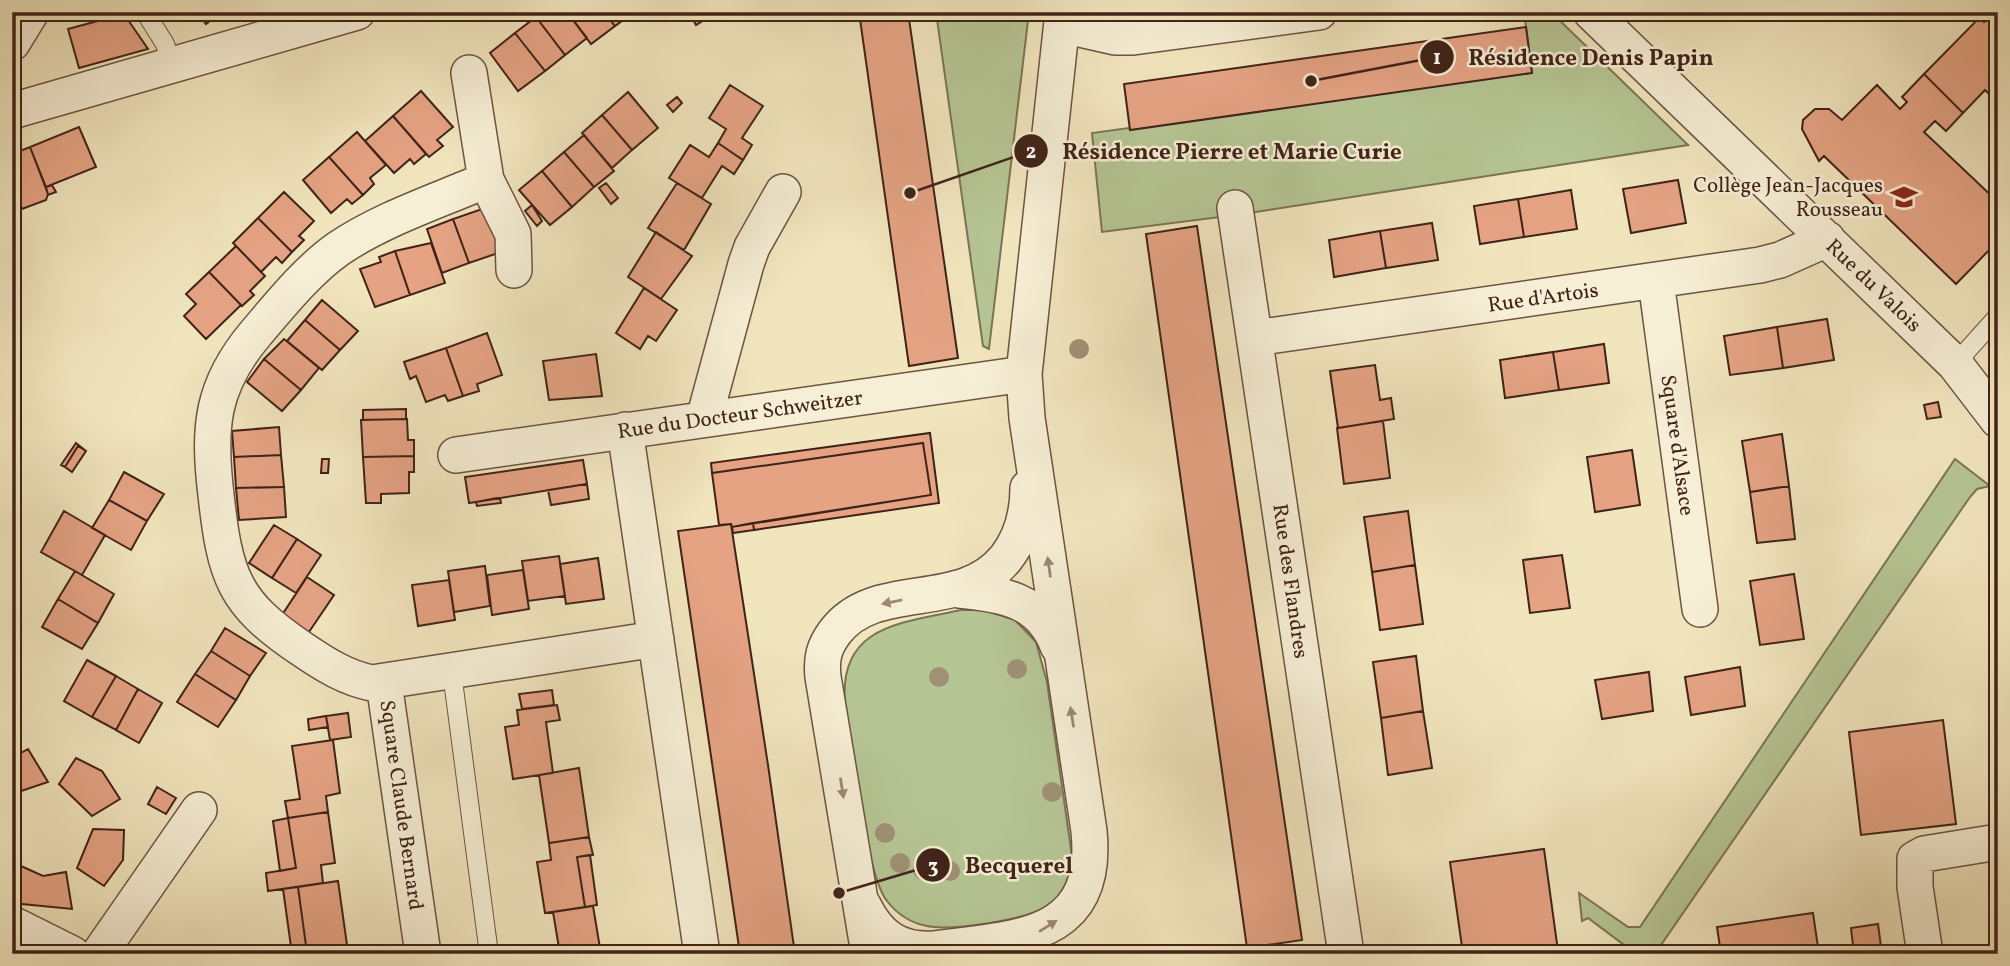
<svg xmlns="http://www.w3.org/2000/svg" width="2010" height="966" font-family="Vollkorn,serif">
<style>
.green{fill:#b6c594;stroke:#7b7456;stroke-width:2}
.building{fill:#e5a384;stroke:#402318;stroke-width:2}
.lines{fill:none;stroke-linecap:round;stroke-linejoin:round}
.service-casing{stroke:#6c5442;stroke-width:20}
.minor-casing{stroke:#6c5442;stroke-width:38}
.service{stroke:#f6eed5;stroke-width:18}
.minor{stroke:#f6eed5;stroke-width:35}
.tree{fill:#a09174}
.oneway{fill:#9b8876}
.labels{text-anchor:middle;stroke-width:5;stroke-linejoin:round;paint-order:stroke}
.poi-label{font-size:21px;fill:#402318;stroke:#f6eed5;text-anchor:end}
.street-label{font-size:21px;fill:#402318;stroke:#f6eed5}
.leader{fill:none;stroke:#402318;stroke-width:2.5}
.callout-dot{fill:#402318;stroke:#f6eed5;stroke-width:2.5}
.mark-label{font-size:21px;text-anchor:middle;font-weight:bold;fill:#fff}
.callout-label{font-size:23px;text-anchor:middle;font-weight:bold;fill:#402318;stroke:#f6eed5;stroke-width:5;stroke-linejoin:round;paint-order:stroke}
</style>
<rect width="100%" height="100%" fill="#f1e5be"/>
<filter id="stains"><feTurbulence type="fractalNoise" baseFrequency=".00286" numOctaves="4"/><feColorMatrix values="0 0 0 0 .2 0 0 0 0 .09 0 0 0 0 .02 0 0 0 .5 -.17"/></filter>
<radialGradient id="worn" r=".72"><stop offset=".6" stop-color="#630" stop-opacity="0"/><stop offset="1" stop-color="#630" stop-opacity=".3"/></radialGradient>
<path class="green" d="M936 12H1029L989 349 983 346Z
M1524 12H1551L1688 145 1236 215 1102 232 1092 133 1532 73Z
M1955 459 1990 486 1977 489 1970 497 1661 945 1674 954H1623L1624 945 1588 918 1582 921 1579 893 1628 927H1640Z
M961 610H984L1015 620 1036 642 1047 682 1072 856C1071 876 1064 894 1047 906 1027 920 951 931 927 926 911 923 897 914 887 901 866 876 852 743 845 704 838 625 902 623 961 610Z"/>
<path class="building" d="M197 12H221L206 24Z
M543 12H567L587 38 565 55 536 17Z
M567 12H604L615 26 591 44Z
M604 12H634L615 26Z
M689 12H713L714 14 696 25Z
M859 12H908L958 358 909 366Z
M1927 12H1947L1928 17Z
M1998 12V112L1989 104 1993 98 1985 90 1963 113 1924 74 1979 18 1984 22 1992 12Z
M124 14 148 49 79 68 68 29Z
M536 17 565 55 545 71 515 33Z
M1526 27 1532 73 1130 130 1124 84Z
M515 33 545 71 518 91 490 53Z
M1924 74 1963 113 1946 131 1935 121 1924 132 1998 202V241L1956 284 1824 156 1819 161 1802 129 1803 120 1815 109H1829L1842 120 1877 85 1900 109 1907 102 1902 97Z
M730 85 763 106 742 138 752 145 743 160 718 143 726 129 709 118Z
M421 91 453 127 437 140 443 146 429 157 393 116Z
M628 92 658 128 632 150 602 115Z
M677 97 682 103 673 112 667 105Z
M602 115 632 150 612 168 582 133Z
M393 116 426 154 414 164 410 159 394 173 365 141Z
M79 127 96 167 46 187 30 147Z
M357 132 386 165 370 178 374 184 363 195 329 157Z
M584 135 614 171 594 187 564 152Z
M718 143 743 160 734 174 722 166 702 198 669 178 690 145 709 157Z
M30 147 48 194 46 200 22 209 12 186V154Z
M564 152 594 187 572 207 542 171Z
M329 157 363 195 352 204 347 199 331 213 303 180Z
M542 171 572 207 550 225 519 190Z
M1678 180 1686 223 1631 233 1623 189Z
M606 183 618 198 611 204 599 188Z
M677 183 711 204 684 250 648 228Z
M52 185 56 192 48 195 46 187Z
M1571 190 1577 229 1524 237 1518 199Z
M15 192 19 201 12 204V193Z
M284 192 314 221 299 236 304 240 292 252 258 218Z
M1518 199 1524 237 1480 244 1474 206Z
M532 205 542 221 537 226 525 211Z
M485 208 501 252 469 263 453 219Z
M258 218 292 252 282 263 276 257 261 272 233 243Z
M453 219 469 263 442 273 427 229Z
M1432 223 1438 260 1386 268 1380 231Z
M1197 226 1302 940 1247 948 1146 234Z
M1380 231 1386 268 1334 277 1329 240Z
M656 232 692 256 661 299 628 277Z
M431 243 445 283 410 295 395 251Z
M236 246 265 276 250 291 254 295 242 306 209 272Z
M395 251 410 295 375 307 360 269 381 262 379 257Z
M209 272 241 305 206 339 184 316 196 304 186 294Z
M644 288 677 310 656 341 648 336 640 349 616 333Z
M322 300 358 331 340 350 305 320Z
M1827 319 1834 360 1783 368 1777 327Z
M305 320 340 350 322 370 287 341Z
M1777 327 1783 368 1730 375 1724 336Z
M487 333 502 375 477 384 479 391 463 396 446 348Z
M284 339 319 368 301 390 264 359Z
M1604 344 1609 383 1559 390 1553 352Z
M446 348 463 396 448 401 445 395 426 402 416 376 410 379 404 362Z
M1553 352 1559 390 1505 398 1500 360Z
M596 354 602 396 549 400 543 361Z
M264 359 301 390 282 411 247 382Z
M1375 365 1380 400 1391 398 1394 419 1338 428 1330 371Z
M1938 402 1941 417 1927 419 1924 405Z
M406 409V419L363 420V410Z
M407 419 408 440H414V456L363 457 361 420Z
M1383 421 1390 478 1344 484 1337 428Z
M279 427 281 455 234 457 232 431Z
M930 433 939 503 754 530 753 523 931 495 923 443 712 473 711 463Z
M1782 434 1789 486 1750 492 1742 441Z
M76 443 86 451 78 446 65 467 61 465Z
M923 443 931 495 732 527 731 524 719 525 712 473Z
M78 446 86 451 72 472 65 467Z
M1632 450 1640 505 1595 512 1587 457Z
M281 455 284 487 236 488 234 457Z
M414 456V472H409V493L381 494V503H366L363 457Z
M322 459H329L328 473H321Z
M583 460 587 484 469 503 465 477Z
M124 472 164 494 147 521 109 500Z
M587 484 589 499 551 505 548 490Z
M1789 486 1795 539 1757 543 1750 492Z
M284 487 286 517 239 520 236 488Z
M497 498H500L501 503 477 506 476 502Z
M109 500 147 521 131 550 92 528Z
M64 511 105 535 82 575 41 552Z
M1408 511 1415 565 1372 572 1364 517Z
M753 523 754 530 733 533 732 527Z
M731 524 768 765 795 954H740L678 531Z
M274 525 297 539 272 578 249 563Z
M297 539 321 555 296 593 272 578Z
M1562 555 1570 608 1530 613 1523 560Z
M559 556 565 596 528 601 522 561Z
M598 558 604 599 566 604 560 564Z
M1415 565 1423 624 1380 630 1372 572Z
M485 566 490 606 454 612 448 571Z
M523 570 529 609 492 615 487 575Z
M75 571 114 594 98 623 58 599Z
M1794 574 1804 639 1760 645 1750 581Z
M307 577 334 595 309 632 282 615Z
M449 580 455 620 418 626 412 585Z
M58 599 98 623 82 649 42 627Z
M225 628 266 653 250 676 211 651Z
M211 651 250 676 236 700 195 674Z
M1416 656 1423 711 1381 718 1373 662Z
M87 660 116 676 92 717 64 701Z
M1740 667 1745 706 1691 715 1685 677Z
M1649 672 1653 711 1602 719 1595 680Z
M195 674 236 700 218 727 177 702Z
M116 676 138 689 116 730 92 717Z
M138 689 162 703 139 743 116 730Z
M552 690 554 705 522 709 519 694Z
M557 705 560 720 546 722 553 773 513 779 505 727 519 725 517 710Z
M1423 711 1432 768 1388 775 1381 718Z
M348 713 351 737 330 740 326 716Z
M326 716 328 727 309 730 308 719Z
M1943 720 1956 824 1861 835 1849 732Z
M333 740 340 793 326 796 328 812 288 818 285 801 300 799 292 746Z
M28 749 48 782 12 794V758Z
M76 758 102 771 120 799 92 816 59 784Z
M579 768 589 837 549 843 539 775Z
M157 787 176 798 166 814 148 804Z
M328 812 335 863 321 865 323 883 268 891 266 873 296 868 288 818Z
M288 818 296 868 280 871 273 821Z
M93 829 124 830 123 860 104 886 77 868Z
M589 837 593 855 577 857 585 907 545 913 537 862 551 860 549 843Z
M1544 849 1558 951 1463 954 1450 862Z
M590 855 597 905 585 907 577 857Z
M12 862 43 876 66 872 72 909 12 903Z
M338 881 347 945 357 946 307 953 298 887Z
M298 887 307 953 292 954 283 889Z
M593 906 601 954H560L553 912Z
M1813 913 1819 954H1721L1717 927Z
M1878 924 1882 954H1854L1851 928Z
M357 946 358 954H317V952Z
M1263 946 1264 954H1208L1247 948Z"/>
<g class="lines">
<defs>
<path id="service" d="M145 12 165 44 172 66
M1955 364 1998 316
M452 673 489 954"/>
<path id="minor" d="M1591 12 1955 364 1998 420
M1062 25 1115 37H1133L1319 12
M12 43 31 12
M469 73 486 180C438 201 382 219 338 249 308 270 280 305 256 333 211 386 208 428 216 495 225 576 233 603 302 649 324 664 346 678 372 683L656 639
M12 111 357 12
M486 180 513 234 514 270
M1235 208 1346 954
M1656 281 1700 609
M1255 338 1760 265 1780 260 1827 239
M704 419 746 264 752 247 783 192
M625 430 702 954
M456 455 1024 374
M959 590C1003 594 1041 600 1058 646
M384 683 423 954
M863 905C878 936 898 951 934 949
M12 924 72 954
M99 954 199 810
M869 954 823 677C821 658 824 647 835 632 876 578 961 614 1006 558 1022 537 1028 514 1028 488
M923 954 934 949C1014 938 1100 941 1089 831L1027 418 1024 374 1063 12
M1925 954 1915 887V859L1924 854 1998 842"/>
</defs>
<use href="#service" class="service-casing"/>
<use href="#minor" class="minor-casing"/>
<use href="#service" class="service"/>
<use href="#minor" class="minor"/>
</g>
<g class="tree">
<circle cx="1079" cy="349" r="10"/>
<circle cx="1017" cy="669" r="10"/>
<circle cx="939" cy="677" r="10"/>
<circle cx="1052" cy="792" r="10"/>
<circle cx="885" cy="833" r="10"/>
<circle cx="900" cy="863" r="10"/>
<circle cx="923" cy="870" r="10"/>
<circle cx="950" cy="871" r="10"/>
</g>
<defs><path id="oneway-solid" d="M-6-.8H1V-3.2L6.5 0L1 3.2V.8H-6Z" transform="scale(1.75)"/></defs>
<g class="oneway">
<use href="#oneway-solid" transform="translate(1049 567) rotate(-98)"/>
<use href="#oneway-solid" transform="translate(892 602) rotate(169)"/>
<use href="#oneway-solid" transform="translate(1072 717) rotate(-99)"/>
<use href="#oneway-solid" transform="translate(842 788) rotate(81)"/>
<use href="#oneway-solid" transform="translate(1048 926) rotate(-32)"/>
</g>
<defs>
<symbol id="school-bare" viewBox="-9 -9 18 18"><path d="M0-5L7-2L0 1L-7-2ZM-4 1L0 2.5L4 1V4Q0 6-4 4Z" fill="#8f2418" stroke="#f6eed5" stroke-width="2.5" paint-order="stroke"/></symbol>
</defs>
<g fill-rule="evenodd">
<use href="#school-bare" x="1885" y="178" width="38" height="38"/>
</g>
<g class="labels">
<g class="poi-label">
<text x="1883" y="192">Collège Jean-Jacques<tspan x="1883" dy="24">Rousseau</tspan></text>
</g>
<g class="street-label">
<text transform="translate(1874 285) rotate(44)" y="7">Rue du Valois</text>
<text transform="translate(1543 297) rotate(-8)" y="7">Rue d'Artois</text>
<text transform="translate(740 414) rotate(-8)" y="7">Rue du Docteur Schweitzer</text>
<text transform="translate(1678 445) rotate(82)" y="7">Square d'Alsace</text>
<text transform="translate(1291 581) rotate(82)" y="7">Rue des Flandres</text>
<text transform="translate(402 805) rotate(82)" y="7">Square Claude Bernard</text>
</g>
</g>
<path class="leader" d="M1311 81L1437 57M910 193L1031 151M839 893L933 865"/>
<g class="callout-dot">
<circle cx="1311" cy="81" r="7"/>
<circle cx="910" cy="193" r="7"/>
<circle cx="839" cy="893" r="7"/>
<circle cx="1437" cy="57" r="18"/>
<circle cx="1031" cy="151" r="18"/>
<circle cx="933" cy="865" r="18"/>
</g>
<g class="mark-label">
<text x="1437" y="64">1</text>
<text x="1031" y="158">2</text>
<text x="933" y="873">3</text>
</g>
<g class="callout-label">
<text x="1591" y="65">Résidence Denis Papin</text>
<text x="1232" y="159">Résidence Pierre et Marie Curie</text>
<text x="1019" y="873">Becquerel</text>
</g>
<rect width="2010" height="966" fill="none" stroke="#f1e5be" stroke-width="42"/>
<rect x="14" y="14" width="1982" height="938" fill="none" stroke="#402318" stroke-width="3.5"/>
<rect x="21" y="21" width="1968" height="924" fill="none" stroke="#402318" stroke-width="2"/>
<rect width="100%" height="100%" filter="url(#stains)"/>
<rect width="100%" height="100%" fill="url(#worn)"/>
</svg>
